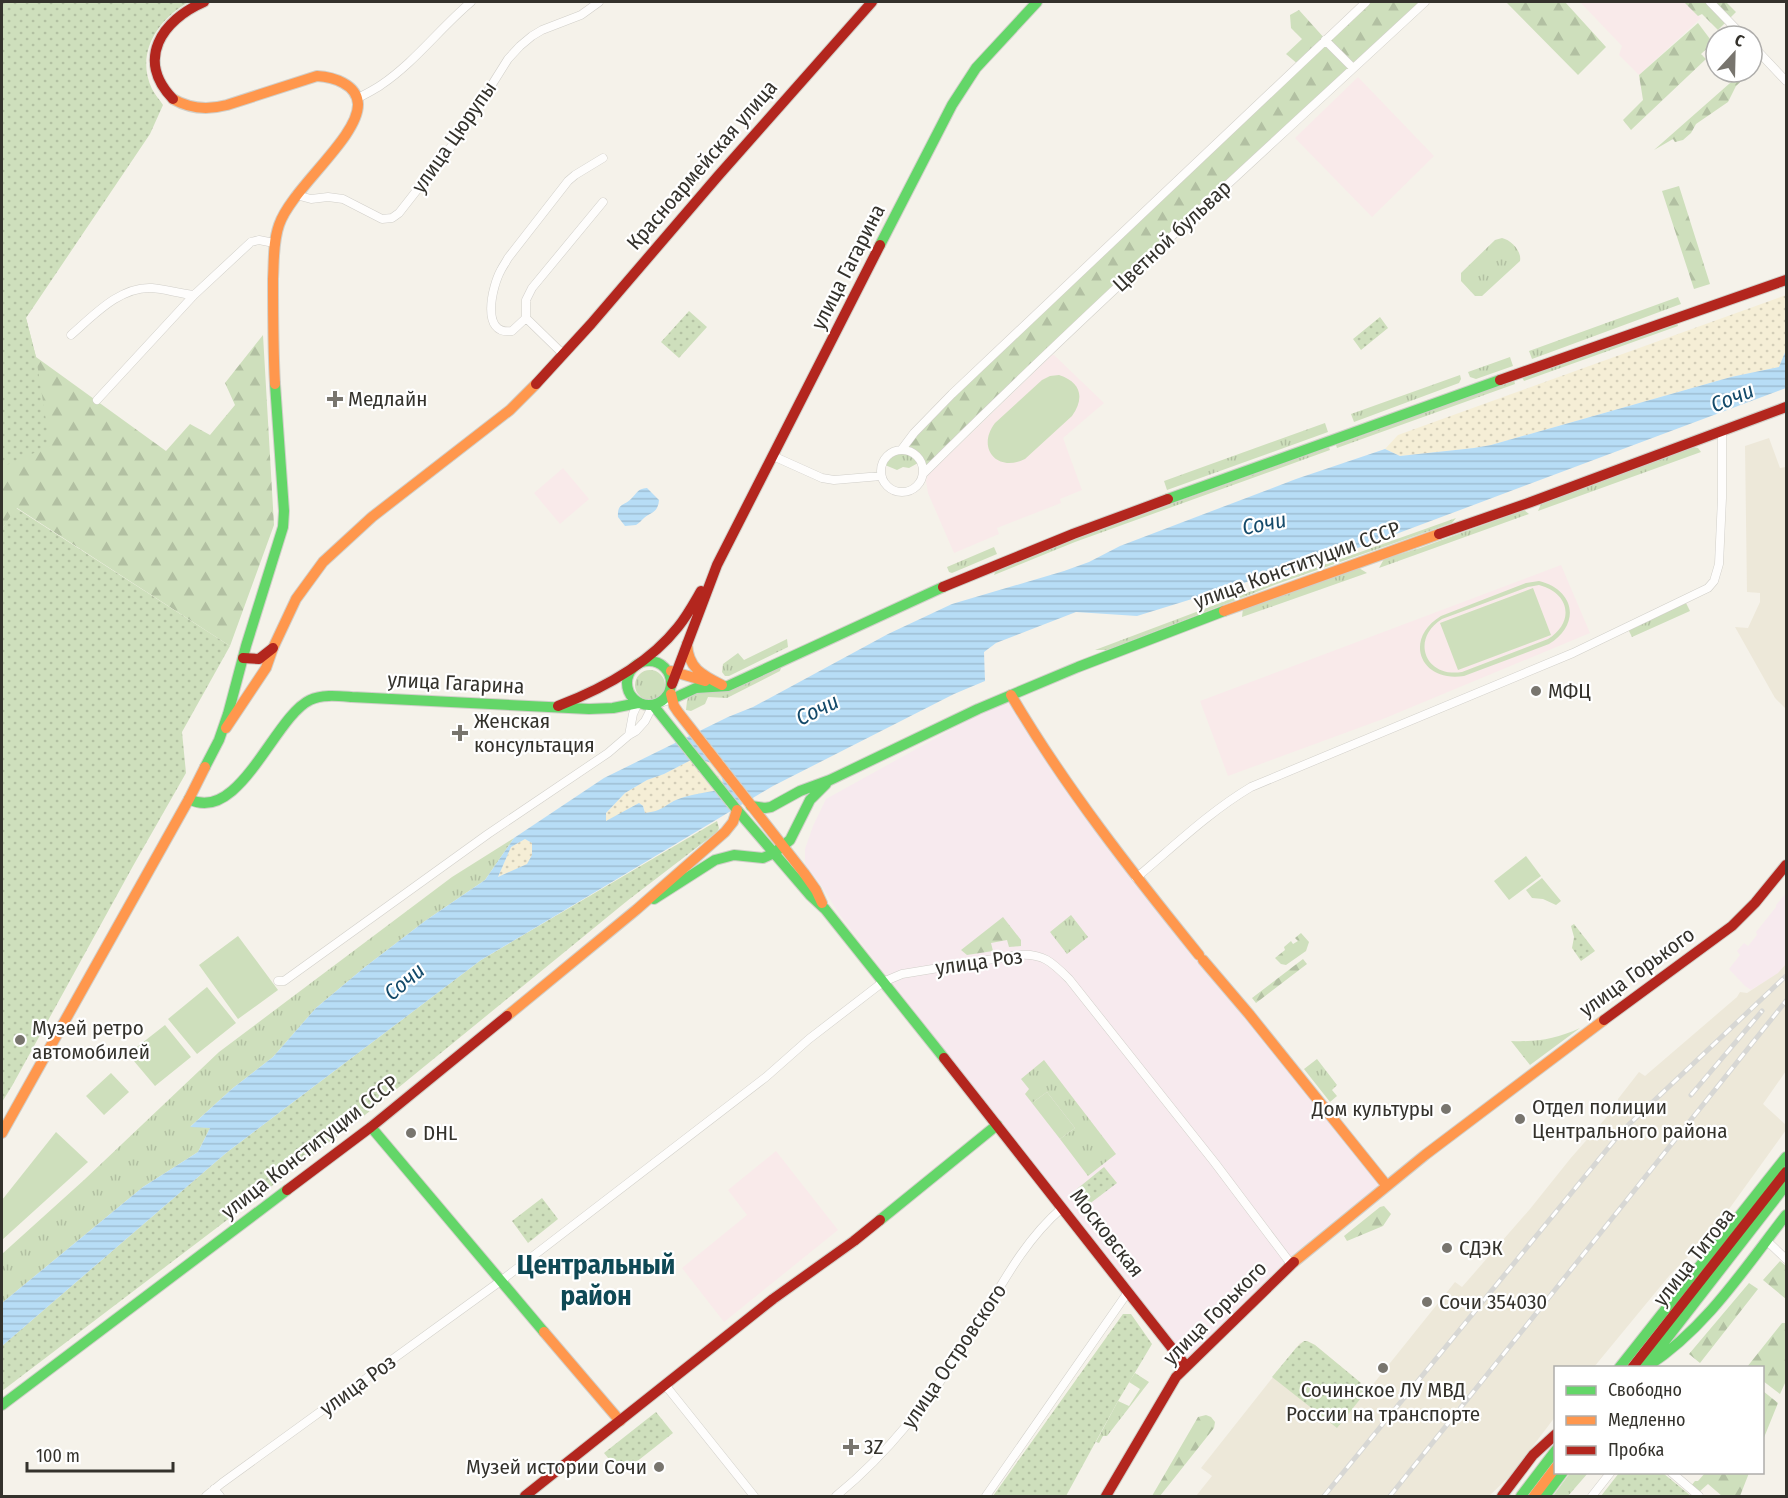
<svg xmlns="http://www.w3.org/2000/svg" width="1788" height="1498" font-family="'Fira Sans Condensed',sans-serif">
<style>
.commercial{fill:#f7eaee}
.built{fill:#ede8d9}
.education{fill:#f9eaea}
.grass{fill:url(#grass-tufts)}
.forest{fill:url(#forest-firs)}
.sand{fill:url(#sand-dots)}
.park{fill:url(#park-dots)}
.pitch{fill:#cedfbc;fill-rule:evenodd}
.water{fill:url(#water-rules);fill-rule:evenodd}
.lines{fill:none;stroke-linecap:round;stroke-linejoin:round}
.street-casing{stroke:#d1cfc9;stroke-width:9}
.fast-casing{stroke:#d1cfc9;stroke-width:12}
.slow-casing{stroke:#d1cfc9;stroke-width:12}
.jam-casing{stroke:#d1cfc9;stroke-width:12}
.street{stroke:#fefdfc;stroke-width:8}
.fast{stroke:#63d668;stroke-width:10}
.slow{stroke:#ff974d;stroke-width:10}
.jam{stroke:#b3261e;stroke-width:10}
.rail-casing{stroke:#d7d7d4;stroke-width:5}
.rail{stroke:#fff;stroke-width:3;stroke-dasharray:9;stroke-linecap:butt}
.poi-dot{fill:#78756e;stroke:#fff;stroke-width:2}
.labels{text-anchor:middle;stroke-width:4.5;stroke-linejoin:round;paint-order:stroke}
.street-label{font-size:21px;fill:#34322c;stroke:#fff}
.poi-label{font-size:21px;fill:#34322c;stroke:#fff;text-anchor:start}
.water-label{font-size:22px;font-style:italic;fill:#144a6a;stroke:#fff}
.district-label{font-size:27px;font-weight:bold;fill:#0f4955;stroke:#fff}
</style>
<defs>
<pattern id="grass-tufts" width="24" height="20" patternUnits="userSpaceOnUse" patternTransform="scale(1.5)"><rect width="24" height="20" fill="#cedfbc"/><path d="M3 7l-1-3M5 7V3M7 7l1-3M15 17l-1-3M17 17v-4M19 17l1-3" fill="none" stroke="#b2c0a2"/></pattern>
<pattern id="forest-firs" width="22" height="20" patternUnits="userSpaceOnUse" patternTransform="scale(1.5)"><rect width="22" height="20" fill="#cedfbc"/><path d="M5 1l3.5 6h-7zM16 11l3.5 6h-7z" fill="#b2c0a2"/></pattern>
<pattern id="sand-dots" width="8" height="8" patternUnits="userSpaceOnUse" patternTransform="scale(1.5)"><rect width="8" height="8" fill="#f5eed6"/><path d="M2 2h.1M6 6h.1" fill="none" stroke="#d3cdb8" stroke-width="1.8" stroke-linecap="round"/></pattern>
<pattern id="park-dots" width="8" height="8" patternUnits="userSpaceOnUse" patternTransform="scale(1.5)"><rect width="8" height="8" fill="#cedfbc"/><path d="M2 2h.1M6 6h.1" fill="none" stroke="#b2c0a2" stroke-width="1.8" stroke-linecap="round"/></pattern>
<pattern id="water-rules" width="6" height="5" patternUnits="userSpaceOnUse" patternTransform="scale(1.5)"><rect width="6" height="5" fill="#b7ddf6"/><path d="M0 2.5h6" fill="none" stroke="#9ebed3"/></pattern>
</defs>
<rect width="100%" height="100%" fill="#f5f2ea"/>
<path class="commercial" d="M1003 701H1010L1037 745 1380 1184 1291 1256 1187 1359 900 993 839 914 823 888 805 865V849L813 826 826 799Z
M1786 893V964L1779 973 1751 990 1745 986 1729 969 1740 955 1737 951 1744 943 1748 946 1757 935 1756 932 1776 907V905Z"/>
<path class="built" d="M1769 438 1780 468 1786 467V709L1775 698 1735 627 1748 628 1760 602V593L1747 592 1745 446Z
M1786 964V1071L1763 1104 1786 1125V1130L1714 1230 1669 1276 1594 1367 1556 1368 1555 1417 1511 1475 1489 1496H1196L1212 1476 1201 1468 1300 1343 1307 1341 1315 1345 1361 1383 1358 1387 1366 1393 1455 1282 1462 1287 1530 1209 1570 1159 1618 1104V1099L1639 1072 1645 1076 1737 997 1740 992 1747 993 1778 973Z"/>
<path class="education" d="M1580 2H1684L1701 18 1639 75 1619 55 1622 46Z
M1358 77 1434 156 1372 217 1295 138Z
M1052 355H1054L1104 403 1063 438 1082 490 1060 499 1061 503 997 528 999 534 954 553 928 493 926 481 928 475Z
M563 468 589 499 560 524 534 493Z
M1561 565 1590 633 1383 719 1228 776 1200 701Z
M776 1151 838 1230 724 1322 682 1268 747 1215 728 1190Z"/>
<path class="grass" d="M1502 238C1511 240 1522 251 1520 261L1482 296H1475L1461 281V273L1495 240Z
M1678 297 1681 304 1532 359 1529 351Z
M1676 322 1678 326 1524 381 1522 377Z
M1510 357 1513 366 1476 379 1470 377 1468 372Z
M1460 375 1461 379 1459 383 1354 422 1351 414Z
M1514 380 1515 384 1337 448 1336 445Z
M1325 423 1328 432 1167 490 1164 481Z
M1329 447 1330 450 1075 542 994 575 996 570 1036 553Z
M1693 447 1698 448 1701 452 1538 511 1541 504Z
M901 453 912 456 918 463 909 468 903 467 897 470 885 465 890 457Z
M1524 510 1529 514 1379 568 1384 559 1420 548Z
M1456 518 1452 523 1277 584 1107 650H1095L1276 582Z
M994 547 997 554 952 573 949 572 947 567Z
M1359 568 1367 573 1242 617 1243 608Z
M1686 603 1690 611 1632 637 1628 629Z
M787 639 788 647 729 676H725L722 672 723 664 738 653 744 660Z
M782 665 780 671 727 698 708 697 705 704 691 711 686 710 687 701 690 693 702 688Z
M635 685a15 15 0 1 1 30 0a15 15 0 1 1-30 0Z
M514 838 485 880 425 921 365 967 316 1008 273 1057 233 1088 191 1126 210 1128 198 1152 143 1187 2 1303V1254L84 1180 219 1052 452 877Z
M1071 915 1088 937 1067 954 1050 932Z
M1580 1028 1530 1065 1511 1041C1538 1042 1556 1039 1580 1028Z
M1317 1059 1337 1085 1332 1090 1337 1096 1330 1102 1304 1069Z
M1044 1060 1116 1154 1088 1176 1060 1139 1075 1128 1047 1092 1032 1103 1025 1094 1029 1089 1021 1079Z
M1135 1373 1149 1382 1107 1436H1103L1099 1443 1096 1442 1118 1401 1129 1406 1140 1389 1129 1382Z
M1570 1473H1588L1568 1496H1553Z"/>
<path class="forest" d="M1366 2H1425L923 474C923 460 916 452 902 449L906 443 1299 65 1286 54 1302 39 1291 28 1290 15 1299 10 1326 40Z
M1506 2H1565L1606 47 1578 75Z
M1684 2H1726L1736 12 1718 30 1702 14 1698 16Z
M1698 23 1713 43 1701 54 1706 59 1631 130 1623 120 1643 100 1639 75Z
M1736 72H1751L1736 86 1728 102 1696 124 1691 133 1683 140 1675 142 1673 139 1654 150 1738 76Z
M1679 186 1710 284 1694 289 1662 191Z
M26 318 36 357 166 451 190 424 210 435 235 405 225 383 263 335 274 525 230 646 17 508 2 529V344Z
M1003 917 1021 940V946L1009 947 1007 940 991 943 993 951 967 955 961 950Z
M1301 933 1309 942 1306 951 1286 965 1281 964 1275 958 1285 950 1284 947 1291 941 1293 944 1298 941 1295 938Z
M1303 959 1307 964 1256 1003 1252 998Z
M1384 1206 1391 1214 1383 1226 1347 1241 1344 1236 1380 1207Z
M1780 1261 1786 1266V1299L1763 1280Z
M1749 1283 1758 1289 1700 1363 1689 1354Z
M1782 1323H1786V1381L1780 1394 1763 1381 1762 1368 1747 1367Z
M1763 1391 1778 1403 1763 1440Z
M1206 1415 1211 1417 1215 1422 1214 1428 1160 1496H1152L1198 1417Z
M1705 1473H1749L1740 1496H1722L1708 1484 1699 1492 1691 1486 1695 1481H1698Z"/>
<path class="sand" d="M1786 295V350L1779 367 1731 377 1491 445 1474 448 1400 456 1385 449 1398 435Z
M693 759C717 762 720 765 724 788L676 800 662 810 645 814 643 806 639 803 606 822V813L625 793 647 780 664 774Z
M525 839 532 843V855L528 864 498 877 511 847Z"/>
<path class="park" d="M2 2H189C158 19 135 53 152 89 155 95 160 100 163 105L150 134 26 318 36 357 50 446 2 467Z
M689 311 707 327 679 358 661 342Z
M1380 317 1388 328 1361 350 1353 339Z
M16 508 230 646 182 732 186 773 133 866 12 1086 2 1102V529Z
M717 821 719 828 717 832 627 901 360 1119 2 1391V1346L226 1153 481 960Z
M1574 924 1595 951 1581 961 1572 948 1574 937 1571 926Z
M1104 1167 1117 1183 1084 1208 1072 1193Z
M542 1198 558 1219 528 1243 512 1221Z
M1123 1314H1131L1152 1344 1118 1401 1066 1496H993Z
M1304 1341H1307L1315 1345 1361 1383 1358 1387 1365 1393 1337 1428 1272 1377 1296 1348Z
M656 1412 673 1433 621 1474 604 1453Z
M1619 1473H1663L1691 1496H1601Z"/>
<path class="pitch" d="M1059 375C1081 382 1085 398 1072 416L1025 459C997 473 976 448 995 423L1042 380 1050 376Z
M1539 581C1575 590 1581 624 1549 644L1464 676C1420 683 1403 639 1441 616L1526 583ZM1539 585C1570 593 1575 622 1548 639L1462 672C1425 678 1410 639 1442 619L1528 587Z
M1533 588 1551 635 1458 670 1440 623Z
M1526 856 1541 876 1509 900 1494 881Z
M1542 878 1561 901 1556 905 1543 899 1532 898 1526 890Z
M238 936 278 990 238 1019 199 965Z
M207 987 236 1023 197 1054 168 1019Z
M165 1025 191 1057 155 1086 128 1054Z
M111 1073 129 1092 104 1115 86 1096Z
M1047 1092 1075 1128 1060 1139 1032 1103Z
M56 1132 88 1162 2 1240V1200Z"/>
<path class="water" d="M1786 337V388L1364 546 1137 616 1076 612 996 643 984 652 985 681 954 694 773 786 481 960 226 1153 2 1346V1303L143 1187 198 1152 210 1128 190 1127 233 1088 273 1057 316 1008 365 967 425 921 485 880 514 838 604 778 728 717 753 707 888 634 952 604 1064 571 1089 562 1120 546 1296 479 1385 449 1400 456 1474 448 1491 445 1731 377 1779 367 1786 350 1785 338ZM693 759C716 762 721 766 724 789 710 792 689 794 676 800 663 806 663 811 645 813L643 806 639 803 606 821V813L625 793 647 780 664 774ZM525 839 532 843V855L527 864 498 877 511 847Z
M647 488 659 500C658 513 651 512 644 518 641 521 639 523 636 525L625 526 618 517C617 503 624 506 631 499 637 493 637 489 647 488Z"/>
<g class="lines">
<defs>
<path id="street" d="M1710 2 1743 36
M1325 40 1353 68
M1752 45 1786 81
M357 99C365 94 374 90 381 85 415 62 440 28 471 2
M296 195 311 199 328 197 343 199 382 219 392 218 399 213 461 134 508 59 520 46 532 36 542 30 581 15 599 2
M526 318 512 331C480 336 492 286 501 270 503 266 506 262 508 258L568 181 575 175 603 158
M71 335C93 316 120 286 152 288 166 289 180 294 194 295L251 242 259 240 274 243
M563 354 526 318V300L532 288 603 202
M97 400 194 295
M902 449 914 433 952 394 1366 2
M881 471a21 21 0 1 1 42 0a21 21 0 1 1-42 0Z
M773 456 822 478 834 480 881 476
M923 474C1086 312 1257 158 1425 2
M660 703 672 699
M629 735 633 714 638 703
M1136 878C1173 847 1209 812 1251 787L1573 653 1708 588 1714 581 1719 564 1722 498V431
M278 981H284L488 834 608 753 629 735 636 731 645 721 653 705
M1766 1240 1786 1259
M666 1386 754 1496
M1671 1472 1699 1496
M214 1489 220 1496
M206 1496 222 1483 502 1280 766 1077 809 1039 883 982 902 974 1018 955C1043 953 1052 962 1069 979L1215 1163 1291 1264
M836 1496C889 1453 930 1399 967 1342 996 1296 1020 1244 1062 1208
M986 1496 1128 1292
M1592 1496 1611 1472"/>
<path id="fast" d="M880 245 952 105 976 68 1037 2
M1168 499 1500 380
M627 683a22 22 0 1 1 44 0a22 22 0 1 1-44 0Z
M672 699 696 688 728 686 943 587
M653 705 737 810 810 895 825 909 944 1058
M205 767 219 740 228 714 246 646 283 527 284 511 275 384
M189 799C239 825 274 717 310 700 322 694 339 696 352 697L589 709 613 708 638 703
M751 806 765 808 771 807 800 791 830 780 978 709 1078 667 1224 611
M654 899 715 860 734 855 763 858 774 853 790 840 810 800 826 784
M371 1127 544 1332
M880 1220 997 1125
M1648 1366C1706 1328 1744 1269 1786 1215
M1619 1368 1786 1157
M1644 1368 1786 1185
M2 1405 287 1190
M1521 1496 1556 1450
M1545 1496 1563 1472"/>
<path id="slow" d="M173 99C190 109 208 110 227 105L317 76C333 77 357 84 358 104 359 137 291 189 279 225 273 242 274 261 273 279 273 314 273 349 275 384
M1224 611 1439 534
M687 644C688 668 702 675 722 685
M671 671 705 681
M671 694 674 706 678 712 804 873 816 890 822 903
M1011 695C1065 787 1132 872 1199 955
M226 728 266 668 273 648 296 599 323 562 372 517 510 410 536 384
M1203 960 1249 1014 1387 1186
M507 1016 636 910 725 832 733 822 737 810
M2 1133 189 799 205 767
M1294 1262 1425 1155 1604 1020
M544 1332 620 1421
M1534 1496 1556 1467"/>
<path id="jam" d="M173 99C135 60 162 20 204 2
M1500 380 1786 280
M536 384 591 324 718 176 872 2
M1439 534 1531 502 1786 407
M943 587 1073 534 1168 499
M243 658 259 659 273 648
M672 684 717 565 880 245
M558 706C602 689 648 665 678 627 687 616 694 603 701 591
M1604 1020 1732 926 1755 903 1786 865
M944 1058 1186 1366
M287 1190 371 1127 507 1016
M1632 1368 1786 1172
M525 1496 773 1299 854 1241 880 1220
M1106 1496 1176 1377 1294 1262
M1502 1496 1533 1455 1556 1434"/>
</defs>
<use href="#street" class="street-casing"/>
<use href="#fast" class="fast-casing"/>
<use href="#slow" class="slow-casing"/>
<use href="#jam" class="jam-casing"/>
<use href="#street" class="street"/>
<use href="#fast" class="fast"/>
<use href="#slow" class="slow"/>
<use href="#jam" class="jam"/>
<defs>
<path id="rail" d="M1691 1095 1762 1011
M1324 1496 1622 1131 1786 976
M1390 1496 1786 1001"/>
</defs>
<use href="#rail" class="rail-casing"/>
<use href="#rail" class="rail"/>
</g>
<g class="poi-dot">
<path d="M332 390h6v6h6v6h-6v6h-6v-6h-6v-6h6z"/>
<circle cx="1536" cy="691" r="6"/>
<path d="M457 724h6v6h6v6h-6v6h-6v-6h-6v-6h6z"/>
<circle cx="20" cy="1040" r="6"/>
<circle cx="1446" cy="1109" r="6"/>
<circle cx="1520" cy="1119" r="6"/>
<circle cx="411" cy="1133" r="6"/>
<circle cx="1447" cy="1248" r="6"/>
<circle cx="1427" cy="1302" r="6"/>
<circle cx="1383" cy="1368" r="6"/>
<path d="M848 1438h6v6h6v6h-6v6h-6v-6h-6v-6h6z"/>
<circle cx="659" cy="1467" r="6"/>
</g>
<g class="labels">
<g class="street-label">
<text transform="translate(454 137) rotate(-55)" y="7">улица Цюрупы</text>
<text transform="translate(702 165) rotate(-49)" y="7">Красноармейская улица</text>
<text transform="translate(1172 236) rotate(-43)" y="7">Цветной бульвар</text>
<text transform="translate(848 267) rotate(-63)" y="7">улица Гагарина</text>
<text transform="translate(1297 565) rotate(-20)" y="7">улица Конституции СССР</text>
<text transform="translate(456 683) rotate(3)" y="7">улица Гагарина</text>
<text transform="translate(979 962) rotate(-8)" y="7">улица Роз</text>
<text transform="translate(1637 972) rotate(-36)" y="7">улица Горького</text>
<text transform="translate(310 1147) rotate(-38)" y="7">улица Конституции СССР</text>
<text transform="translate(1107 1233) rotate(52)" y="7">Московская</text>
<text transform="translate(1694 1257) rotate(-52)" y="7">улица Титова</text>
<text transform="translate(1215 1313) rotate(-45)" y="7">улица Горького</text>
<text transform="translate(954 1356) rotate(-56)" y="7">улица Островского</text>
<text transform="translate(358 1385) rotate(-36)" y="7">улица Роз</text>
</g>
<g class="poi-label">
<text x="348" y="406">Медлайн</text>
<text x="1548" y="698">МФЦ</text>
<text x="474" y="728">Женская<tspan x="474" dy="24">консультация</tspan></text>
<text x="32" y="1035">Музей ретро<tspan x="32" dy="24">автомобилей</tspan></text>
<text x="1532" y="1114">Отдел полиции<tspan x="1532" dy="24">Центрального района</tspan></text>
<text x="1434" y="1116" text-anchor="end">Дом культуры</text>
<text x="423" y="1140">DHL</text>
<text x="1459" y="1255">СДЭК</text>
<text x="1439" y="1309">Сочи 354030</text>
<text x="1383" y="1397" text-anchor="middle">Сочинское ЛУ МВД<tspan x="1383" dy="24">России на транспорте</tspan></text>
<text x="864" y="1454">3Z</text>
<text x="647" y="1474" text-anchor="end">Музей истории Сочи</text>
</g>
<g class="water-label">
<text transform="translate(1732 397) rotate(-22)" y="8">Сочи</text>
<text transform="translate(1264 523) rotate(-11)" y="8">Сочи</text>
<text transform="translate(817 709) rotate(-26)" y="8">Сочи</text>
<text transform="translate(404 981) rotate(-40)" y="8">Сочи</text>
</g>
<g class="district-label">
<text x="596" y="1274">Центральный<tspan x="596" dy="31">район</tspan></text>
</g>
</g>
<rect width="1788" height="1498" fill="none" stroke="#34322c" stroke-width="6"/>
<rect x="1554" y="1366" width="210" height="108" fill="#ffffff" stroke="#aeadab" stroke-width="1.5"/>
<rect x="1566" y="1386" width="30" height="9" fill="#63d668" stroke="#aeadab" stroke-width="1.5"/>
<text x="1608" y="1396" font-size="18" fill="#34322c">Свободно</text>
<rect x="1566" y="1416" width="30" height="9" fill="#ff974d" stroke="#aeadab" stroke-width="1.5"/>
<text x="1608" y="1426" font-size="18" fill="#34322c">Медленно</text>
<rect x="1566" y="1446" width="30" height="9" fill="#b3261e" stroke="#aeadab" stroke-width="1.5"/>
<text x="1608" y="1456" font-size="18" fill="#34322c">Пробка</text>
<g transform="translate(1734 54) rotate(22)"><circle r="28" fill="#ffffff" stroke="#aeadab" stroke-width="1.5"/>
<path d="M0-4.5L10 22L0 15L-10 22Z" fill="#78756e"/>
<text y="-9" font-size="16" font-weight="bold" text-anchor="middle" fill="#34322c">С</text>
</g>
<path d="M27 1462v9h146v-9" fill="none" stroke="#34322c" stroke-width="3"/>
<text x="36" y="1462" font-size="18" fill="#34322c" stroke="#ffffff" stroke-width="4.5" paint-order="stroke">100 m</text>
</svg>
